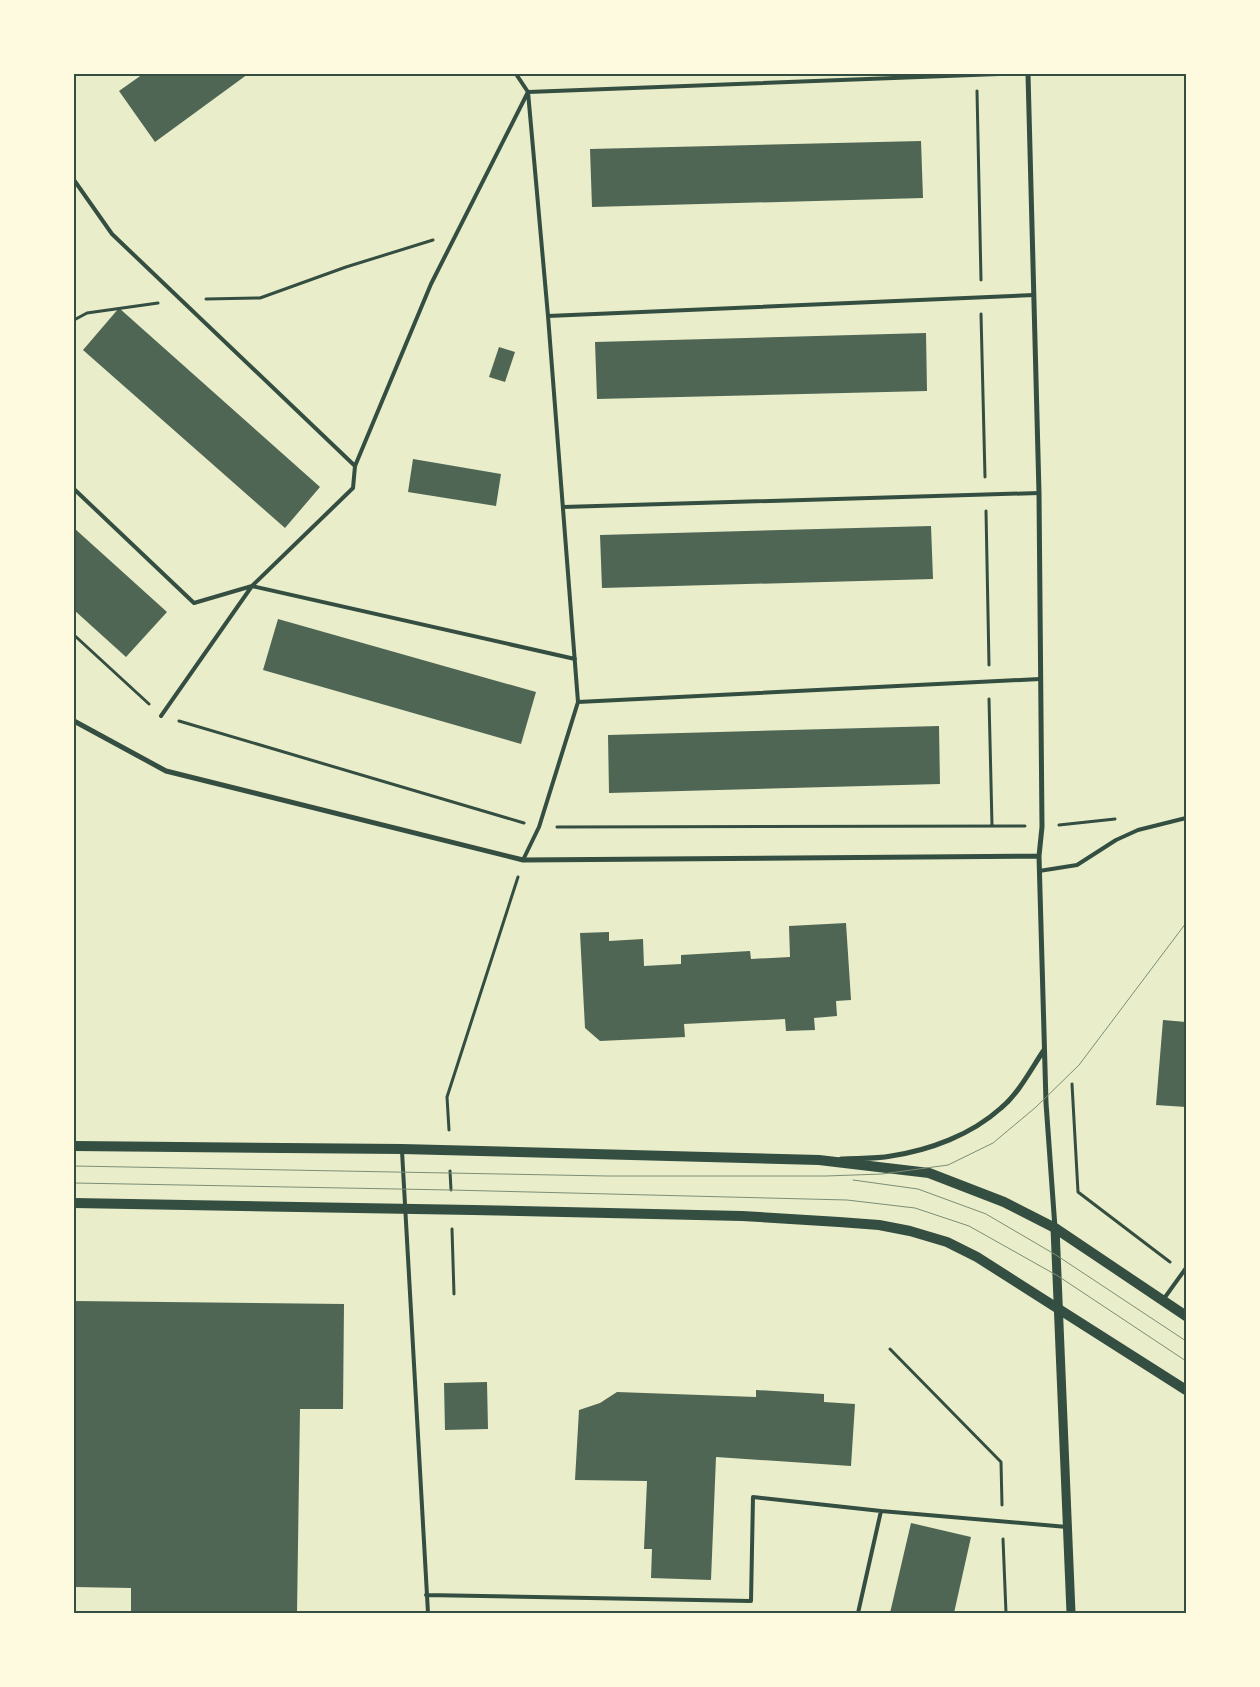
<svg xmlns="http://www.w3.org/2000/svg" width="1260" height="1687" font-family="Overpass,sans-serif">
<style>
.building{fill:#4f6655}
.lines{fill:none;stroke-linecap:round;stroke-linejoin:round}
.path{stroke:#344e41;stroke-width:3}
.service{stroke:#344e41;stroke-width:4}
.minor{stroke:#344e41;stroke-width:5}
.tertiary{stroke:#344e41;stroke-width:9}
.secondary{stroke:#344e41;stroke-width:10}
.tram{stroke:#7c8e77;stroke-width:1}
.neatline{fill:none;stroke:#344e41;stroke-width:2}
</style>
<rect width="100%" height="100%" fill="#e9edc9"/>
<path class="building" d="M143 74H248L155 142 119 91Z
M921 141 923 198 592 207 590 149Z
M119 308 320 487 285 528 83 350Z
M926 333 927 391 597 399 595 342Z
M499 347 515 352 505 382 489 377Z
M413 459 501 474 496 506 408 492Z
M931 526 933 579 602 588 600 535Z
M74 528 167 612 126 657 74 610Z
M278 619 536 692 521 744 263 670Z
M939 726 940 784 609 793 608 735Z
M846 923 851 1000 836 1001 837 1016 814 1018 815 1030 786 1031 785 1019 684 1024 685 1037 600 1041 585 1028 580 933 609 932V941L643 939 644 966 681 964V955L750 951 751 959 790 957 789 926Z
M1163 1020 1186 1022V1107L1156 1105Z
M74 1301 344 1304 343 1409H300L297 1613H131V1588L74 1587Z
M487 1382 488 1429 445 1430 444 1383Z
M756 1390 824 1394V1402L855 1404 851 1466 716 1457 711 1580 651 1578 652 1549H644L647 1481 575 1480 579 1410 600 1403 617 1392 756 1397Z
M911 1523 971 1537 954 1613H890Z"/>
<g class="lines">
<path class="path" d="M977 91 981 280
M206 299 260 298 346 267 433 240
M981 314 985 477
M74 320 87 313 158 303
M986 511 989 665
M74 635 149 704
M989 699 992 825
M179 721 524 823
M1059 825 1115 819
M557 827 1025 826
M1072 1084 1078 1192 1170 1262
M449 1130 447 1097 518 877
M450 1171 451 1190
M452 1229 454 1294
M890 1349 1001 1462 1002 1505
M1003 1539 1006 1613"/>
<path class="service" d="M516 74 528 92 548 316 578 702 539 827 523 860
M74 180 112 234 355 466
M548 316 1034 295
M74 489 194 603 252 586 575 659
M563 507 1039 493
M578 702 1040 679
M161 716 252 586 353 488 355 466 431 284 528 92 999 74
M1039 871 1077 865 1116 840 1138 830 1186 818
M402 1151 428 1613
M1163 1300 1186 1268
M426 1595 751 1601 753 1497 881 1511
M858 1613 881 1511 1067 1527"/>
<path class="minor" d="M1028 74 1039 493 1042 827 1039 856 1046 1103 1055 1228
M74 721 166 771 523 860 1039 856
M841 1159C857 1158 875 1159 891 1156 930 1150 971 1135 1001 1108 1019 1093 1031 1069 1044 1050"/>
<path class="tertiary" d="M1055 1228 1071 1613"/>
<path class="secondary" d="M74 1146 402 1149 819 1160 929 1173 1004 1202 1055 1228 1186 1316
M74 1203 473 1210 742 1216 839 1222 879 1225 910 1231 947 1242 977 1257 1186 1390"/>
<path class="tram" d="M74 1166 607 1176H826L882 1174 948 1165 993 1143 1036 1107 1079 1065 1186 923
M853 1180 918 1189 986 1214 1056 1255 1186 1341
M74 1183 451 1190 847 1200 915 1208 969 1226 1058 1276 1186 1361"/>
</g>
<rect width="1260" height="1687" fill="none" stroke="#fefae0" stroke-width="150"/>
<rect x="75" y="75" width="1110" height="1537" class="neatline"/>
</svg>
